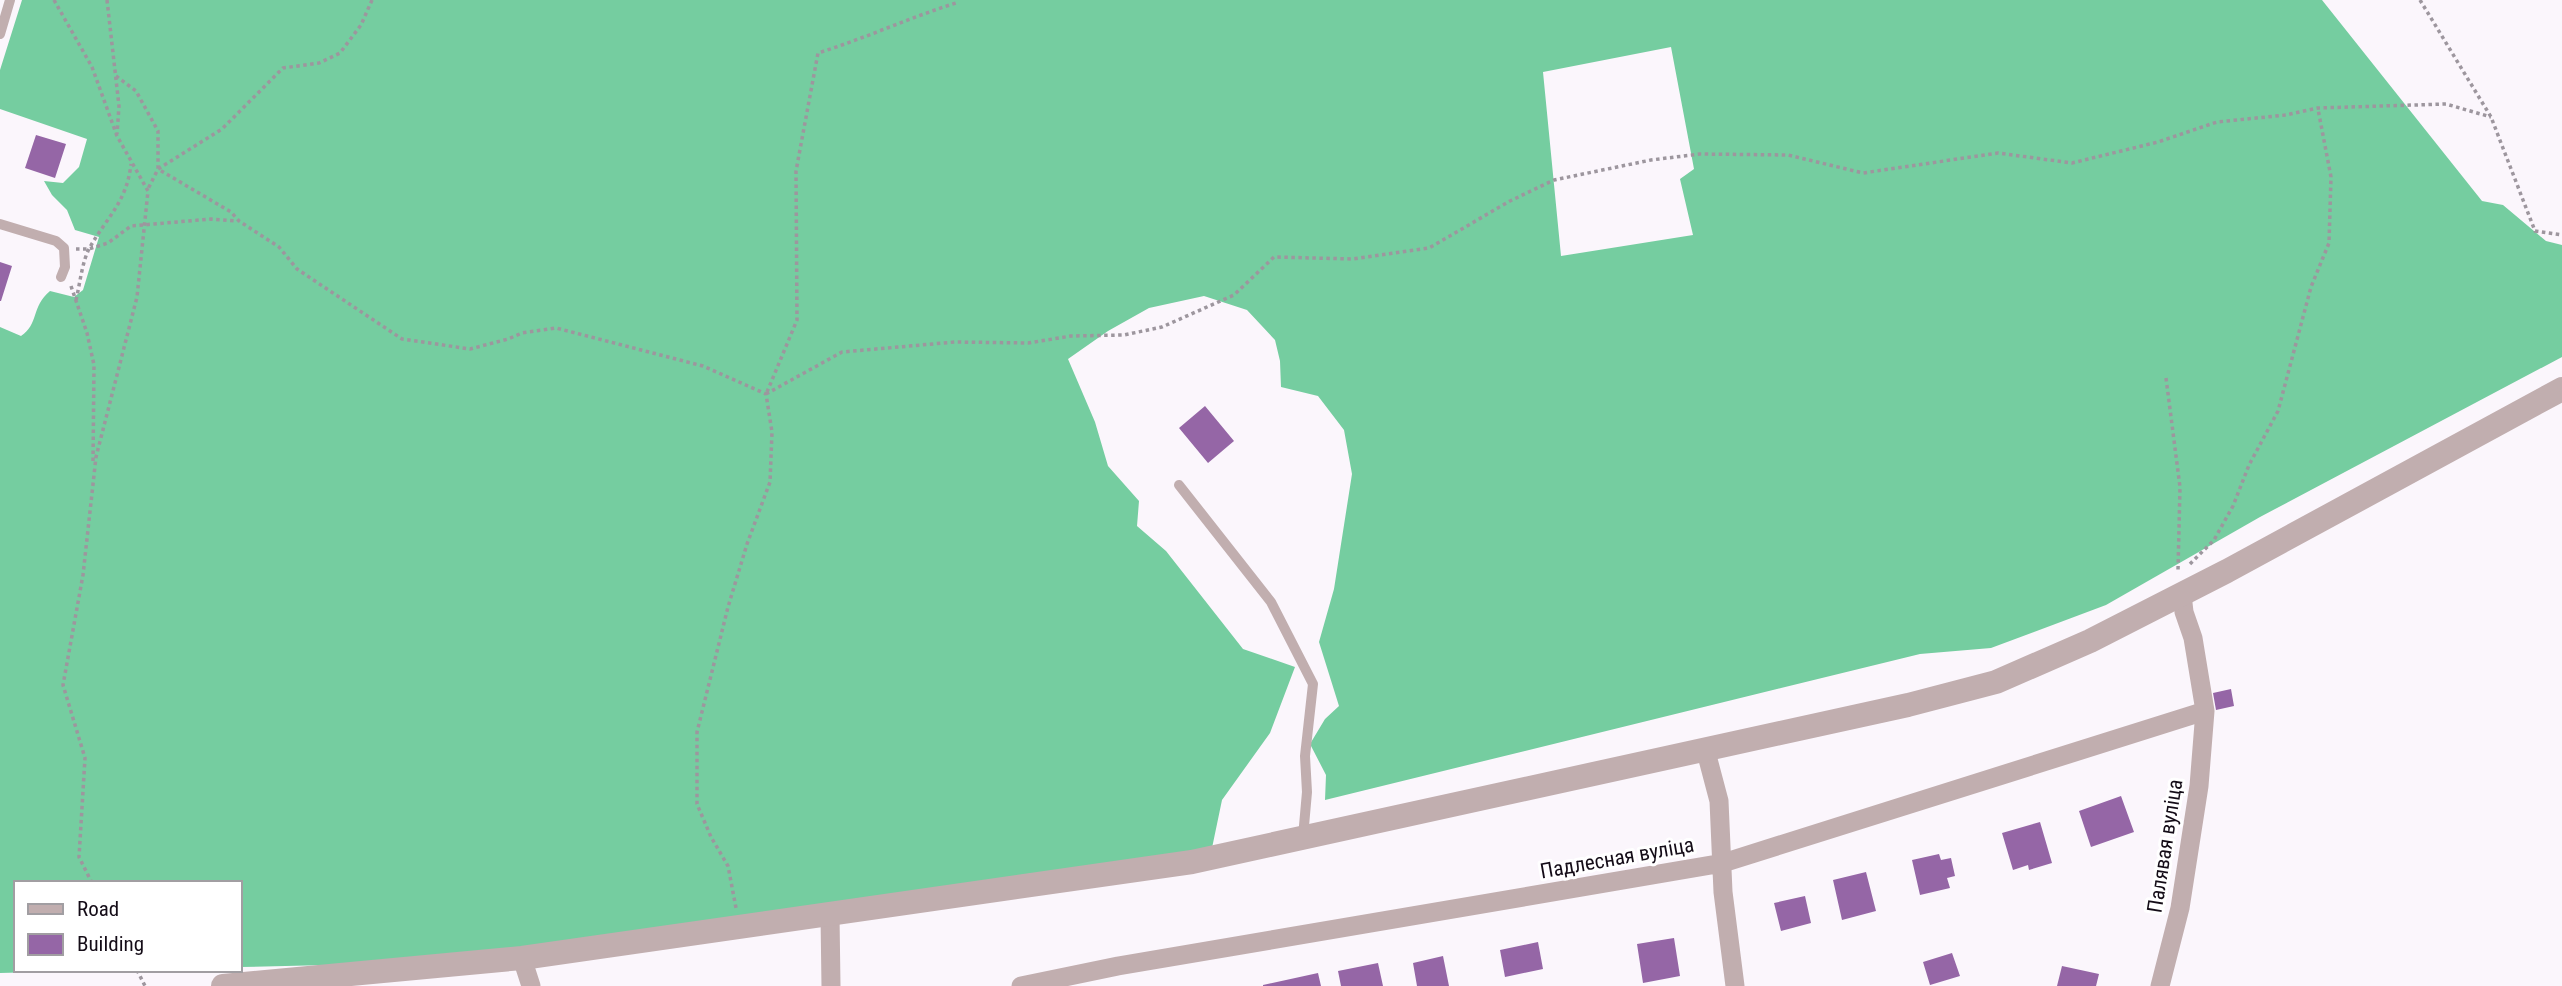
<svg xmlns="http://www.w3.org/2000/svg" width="2562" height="986" font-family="'Roboto Condensed',sans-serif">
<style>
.forest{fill:#75cda0;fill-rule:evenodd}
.building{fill:#9566a6}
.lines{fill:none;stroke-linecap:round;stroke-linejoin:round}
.path{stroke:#9d969e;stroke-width:3.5;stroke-dasharray:3.5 3.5;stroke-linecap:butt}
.service{stroke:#c1aeaf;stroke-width:10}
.minor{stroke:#c1aeaf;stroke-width:19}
.tertiary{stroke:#c1aeaf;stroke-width:24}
.labels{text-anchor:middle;stroke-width:6;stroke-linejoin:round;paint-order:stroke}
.street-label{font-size:21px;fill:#140c17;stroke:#fff}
</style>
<rect width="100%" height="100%" fill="#fbf6fc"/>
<path class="forest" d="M22 0H2322L2482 201 2503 205 2546 241 2562 245V357L2260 517 2106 605 1991 648 1920 654 1325 800 1326 775 1310 744 1325 719 1339 706 1319 642 1334 589 1352 474 1344 430 1318 396 1281 387 1280 361 1275 340 1247 310 1204 296 1149 308 1108 331 1068 359 1095 422 1108 466 1139 501 1137 526 1166 551 1243 649 1295 667 1270 733 1222 800 1212 848 411 963 240 967V883H16V970H117L0 973V327L21 336C39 324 31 307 50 291L74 297 83 290 99 237 75 230 67 210 52 195 44 181 63 183 79 167 87 139 0 109V70ZM1671 47 1694 169 1680 179 1693 235 1561 256 1543 72Z"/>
<path class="building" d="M36 135 66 144 55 178 25 168Z
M0 262 12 266 1 301H0Z
M1205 406 1234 441 1208 463 1179 428Z
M2231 689 2234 706 2216 710 2213 693Z
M2121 796 2134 832 2091 847 2079 811Z
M2040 822 2052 863 2029 870 2028 865 2013 870 2002 833Z
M1939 854 1941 860 1951 858 1955 876 1947 878 1950 888 1920 895 1912 860Z
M1866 872 1876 911 1842 920 1833 880Z
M1805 896 1811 923 1781 931 1774 903Z
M1674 938 1680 976 1643 983 1637 944Z
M1538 942 1543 969 1505 977 1500 950Z
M1952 953 1960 976 1930 985 1923 962Z
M1443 956 1449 986H1417L1413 963Z
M1378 963 1383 986H1341L1338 971Z
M2062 966 2099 974 2096 986H2057Z
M1318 973 1321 986H1263V985Z"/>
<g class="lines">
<path class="path" d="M54 0 92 67 117 136 148 191 137 297 96 457 83 575 63 685 85 758 79 857 92 883
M107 0 119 106 117 134
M372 0 361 25 340 53 319 63 283 68 222 129 158 169 231 212 239 221 279 247 297 269 402 339 470 349 508 339 522 333 556 328 703 366 766 394 772 432 770 482 747 544 728 607 697 732V804L711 837 728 866 736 908
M2420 0 2491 117 2535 231 2562 235
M116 76 136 91 158 131V169L148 189
M76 249H89L108 243 131 226 211 219 236 221
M71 286 87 333 94 365 93 463
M76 300C80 284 82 261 90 247 108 216 127 201 131 164
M2166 378 2180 487 2178 571
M767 392 797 320 796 171 818 53C866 38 911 17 959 2
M766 394 842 352 955 342 1028 343 1071 336 1124 335 1162 327 1234 295 1274 257 1353 259 1429 248 1510 201 1554 180 1651 160 1700 154 1788 155 1863 173 1998 153 2072 163 2158 142 2217 122 2286 115 2318 108 2446 104 2491 117
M2190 564 2214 540 2233 506 2249 465 2278 411 2311 287 2329 243 2331 177 2318 109
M137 970 145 986"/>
<path class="service" d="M0 34 10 0
M0 224 56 241 64 248 65 267 61 277
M1179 485 1271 602 1313 684 1305 756 1307 792 1303 837"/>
<path class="minor" d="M1705 748 1719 801 1723 892 1735 986
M830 915 831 986
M522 958 531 986
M1021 986 1118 966 1723 863 2205 711
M2160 986 2180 908 2199 786 2205 711 2193 638 2184 612 2182 594"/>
<path class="tertiary" d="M223 986 522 958 1192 862 1908 705 1996 682 2090 641 2227 571 2562 389"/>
</g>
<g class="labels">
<g class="street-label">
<text transform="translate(2165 846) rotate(-81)" y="7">Палявая вуліца</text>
<text transform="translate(1617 858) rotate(-10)" y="7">Падлесная вуліца</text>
</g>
</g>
<rect x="14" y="881" width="228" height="91" fill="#ffffff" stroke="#a19ea2" stroke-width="2"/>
<rect x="28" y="904" width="35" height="10" fill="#c1aeaf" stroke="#a19ea2" stroke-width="2"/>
<text x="77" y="916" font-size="21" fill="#140c17">Road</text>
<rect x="28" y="934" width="35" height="21" fill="#9566a6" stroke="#a19ea2" stroke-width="2"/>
<text x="77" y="951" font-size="21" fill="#140c17">Building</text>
</svg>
